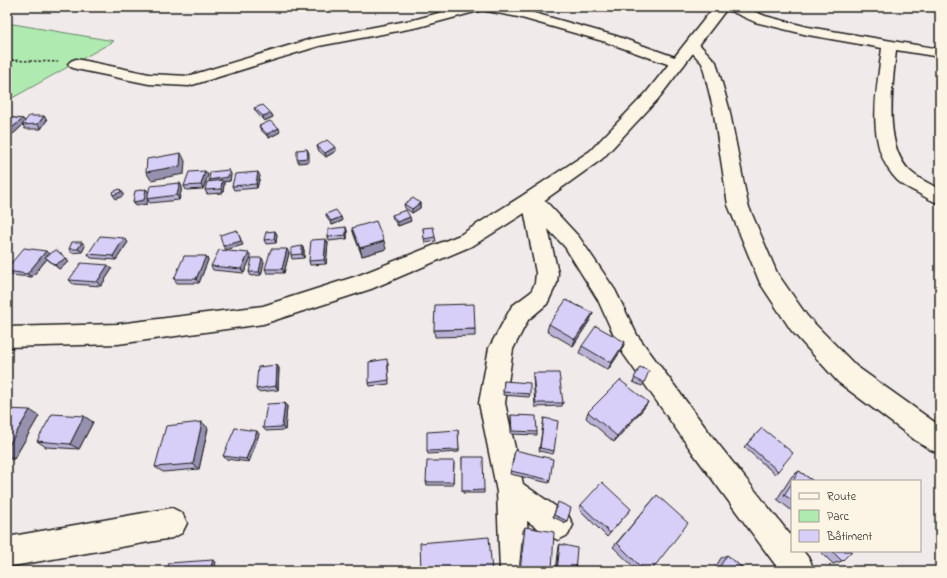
<svg xmlns="http://www.w3.org/2000/svg" width="947" height="578" font-family="'Indie Flower',sans-serif">
<style>
.green{fill:#afebb0;stroke:#668466}
.lines{fill:none;stroke-linecap:round;stroke-linejoin:round}
.street-casing{stroke:#1c1c1c;stroke-width:3}
.highway-casing{stroke:#1c1c1c;stroke-width:3}
.path{stroke:#1c1c1c;stroke-width:1.5;stroke-dasharray:2.5 2;stroke-linecap:butt}
.street{fill:#fcf5e5;fill-rule:evenodd}
.highway{fill:#fcf5e5;fill-rule:evenodd}
.wall{fill:#b9b2d5;stroke:#1c1c1c}
.shaded-wall{fill:#9691ae;stroke:#1c1c1c}
.building{fill:#d7cff8;stroke:#1c1c1c}
</style>
<rect width="100%" height="100%" fill="#f1eaeb"/>
<filter id="ink" filterUnits="userSpaceOnUse"><feTurbulence type="fractalNoise" baseFrequency=".025" numOctaves="2"/><feDisplacementMap in="SourceGraphic" scale="8" xChannelSelector="R" yChannelSelector="G"/><feConvolveMatrix kernelMatrix="1 2 1 2 8 2 1 2 1" color-interpolation-filters="sRGB"/></filter>
<g filter="url(#ink)">
<path class="green" d="M7 23 114 41 7 101Z"/>
<g class="lines">
<defs>
<path id="street" d="M460 7H508L520 9 616 36 683 60 685 63 683 66 678 67 673 66 606 42 518 17 482 10 419 27 319 46 189 86 149 84 76 69 71 67 68 64 71 61 76 59 149 74 188 76 311 39 417 19Z
M726 7H744L765 16 808 27 940 49V57L896 50C893 84 882 146 911 172 919 179 930 184 940 189V204C932 201 925 197 918 193 911 189 903 186 897 180 864 146 877 90 882 48L808 35 755 22 728 10Z
M692 41 697 42 716 62 729 108 748 205 777 273 807 316 856 366 940 426V454L931 450 915 440 838 382 791 330 760 283 728 205 713 108 702 63 685 45 687 42Z
M532 192 539 194 579 237 615 290 637 335 711 435 792 537V551H803L810 560 814 571H780L693 453 620 349 598 300 565 247 548 229 558 273 557 283 547 304 528 320 513 349 505 403 523 484 568 515 573 525 568 535 558 540 548 535 527 521 530 571H500L497 492 479 403 489 348 512 306 531 292 535 283 536 273 522 199 525 194Z
M172 508 182 513 187 523 182 533 172 538 7 567V537Z"/>
<path id="highway" d="M714 7H728L658 99 602 159 539 204 474 245 371 289 263 324 118 344 7 347V327L118 324 263 306 357 276 460 235 525 194 590 151 646 93Z"/>
</defs>
<use href="#street" class="street-casing"/>
<use href="#highway" class="highway-casing"/>
<path class="path" d="M7 60 58 62"/>
<use href="#street" class="street"/>
<use href="#highway" class="highway"/>
</g>
<path class="wall" d="M254 108 271 113 273 117 264 121 256 112Z
M44 116 47 120 41 129H25L23 125 13 134H7V117L23 119 25 121Z
M259 126 280 132 269 138 261 130Z
M317 146 335 147 336 151 326 157 318 150Z
M205 171 208 175 203 189 186 190 184 186Z
M231 174 230 181 223 182 224 184 223 193 207 194 205 190 210 181Z
M260 176 257 188 234 190 232 186Z
M180 183 182 187 179 200 150 203 148 200 147 204 136 206 133 202 146 189 149 193Z
M420 203V208L412 213 405 208 404 204Z
M326 214 341 217 342 221 332 225 327 218Z
M392 215 411 221 398 226 393 219Z
M346 227 347 231V239L329 241 328 237Z
M352 228 386 249 362 256 354 235Z
M423 228 435 237 436 241 425 243Z
M275 231 277 235 276 243 266 244 264 240Z
M124 238 128 242 116 260 91 258 88 254Z
M326 239 328 243 326 264 310 265 309 261Z
M82 242 85 246 82 252 72 253 69 249Z
M302 246 304 250V258L292 259 291 255Z
M46 251 49 254 66 258 69 262 59 269 47 259 32 277 9 275 7 273V268Z
M289 253 284 273H267L265 269Z
M206 256 208 260 199 283H177L174 279Z
M251 257 244 273 213 270 211 266Z
M264 262 261 275 251 276 249 272Z
M112 269 101 286 73 284 69 280Z
M593 313 590 320 573 346 547 331 549 324Z
M475 329V336L435 337 434 330Z
M625 342 622 349 608 370 579 353 582 346Z
M388 363 389 384 370 386 369 383Z
M640 367 644 383 642 386 633 382Z
M279 368 278 390 258 392 256 389Z
M533 373 563 403 562 406 535 407 533 376Z
M504 381 530 394 529 397 503 395Z
M648 402 644 408 614 442 586 418 588 412Z
M285 403 287 406 285 430 266 431 263 428Z
M7 409 39 416 14 459H7Z
M511 415 537 432V435L511 434Z
M544 418 554 451 553 454 539 451Z
M93 422 79 449 46 447 37 441Z
M202 422 208 428 199 469 163 472 155 467Z
M762 428 778 471 775 474 744 447Z
M458 430 459 452 428 454 427 451Z
M259 434 249 462 226 459 223 456Z
M515 450 550 480 549 483 510 474Z
M462 457 484 490V493H463Z
M454 463 453 485H427L426 482Z
M799 471 813 481H792V511L777 499 792 476Z
M657 495 651 571H638L613 547Z
M557 505 567 521 566 523 553 517Z
M581 505 631 509 607 537 579 509Z
M525 527 552 571H519L523 531Z
M560 544 575 571H556L559 546Z
M820 551H852L842 561 833 564Z
M727 555 746 571H713L721 558Z
M887 567 892 571H876L877 570Z"/>
<path class="shaded-wall" d="M271 113 273 117 264 121 263 116Z
M44 116 47 120 41 129 38 124Z
M23 119 26 123 22 125H23L13 134 9 130Z
M279 128 280 132 269 138 267 134Z
M335 147 336 151 326 157 325 153Z
M307 149 309 153V162L299 163 297 159Z
M181 153 185 161 184 174 151 180 146 172Z
M229 170 231 174 230 181 223 182 224 184 223 193 221 189 211 184 209 180Z
M205 171 208 175 203 189 201 185Z
M258 172 260 176 257 188 256 184Z
M180 183 182 187 179 200 177 195Z
M120 189 123 193V196L116 199 113 195Z
M146 189 149 193 147 199 148 200 147 204 136 206 133 202Z
M420 203V208L412 213V209Z
M341 217 342 221 332 225 331 221Z
M410 217 411 221 398 226 397 222Z
M346 227 347 231V239L346 235Z
M237 230 243 245 226 250 223 246Z
M275 231 277 235 276 243 274 239Z
M124 238 128 242 116 260 113 256Z
M326 239 328 243 326 264 324 260Z
M384 241 386 249 362 256 360 248Z
M82 242 85 246 82 252 78 249Z
M302 246 304 250V258L302 254Z
M287 249 289 253 284 273 282 269Z
M46 251 50 255 32 277 27 274Z
M249 253 251 257 244 273 241 269Z
M206 256 208 260 199 283 196 279Z
M66 258 69 262 59 269 55 265Z
M262 258 264 262 261 275 259 272Z
M108 265 112 269 101 286 97 282Z
M593 313 590 320 573 346 575 339Z
M625 342 622 349 608 370 611 363Z
M277 365 279 368 278 390 276 386Z
M648 402 644 408 614 442 617 436Z
M285 403 287 406 285 430 282 427Z
M30 410 39 416 14 459 7 456V448Z
M84 416 93 422 79 449 70 444Z
M202 422 208 428 199 469 193 464Z
M257 431 259 434 249 462 246 459Z
M213 560 216 562 214 571H210Z"/>
<path class="building" d="M263 105 271 113 263 116 254 108Z
M29 116H44L38 124 22 125Z
M7 117 23 119 9 130H7Z
M270 121 279 128 267 134 259 126Z
M327 140 335 147 325 153 317 146Z
M307 149 308 158 297 159V150Z
M181 153 180 166 146 172 147 159Z
M229 170 228 177 209 180 210 172Z
M205 171 201 185 184 186 189 172Z
M258 172 256 184 232 186 235 174Z
M222 180 221 189 205 190 207 182Z
M180 183 177 195 147 199 150 186Z
M120 189 121 192 113 195 112 192Z
M146 189 144 200 133 202 135 191Z
M413 198 420 203 412 209 404 204Z
M336 210 341 217 331 221 326 214Z
M406 210 410 217 397 222 392 215Z
M376 221 384 241 360 248 352 228Z
M346 227V235L328 237V229Z
M433 227 435 237 424 239 423 228Z
M237 230 241 241 223 246 220 235Z
M275 231 274 239 264 240 266 232Z
M100 236 124 238 113 256 88 254Z
M326 239 324 260 309 261 311 240Z
M72 242H82L78 249H69Z
M302 246V254L291 255V248Z
M24 248 46 251 27 274 7 271V268Z
M271 249H287L282 269H265Z
M56 250 66 258 55 265 45 257Z
M219 250 249 253 241 269 211 266Z
M184 256H206L196 279H174Z
M252 258H262L259 272H249Z
M81 263 108 265 97 282 69 280Z
M566 300 593 313 575 339 549 324Z
M474 304 475 329 434 330 435 305Z
M596 326 625 342 611 363 582 346Z
M387 359 389 380 369 383V362Z
M277 365 276 386 256 389 258 367Z
M640 367 649 371 644 383 634 378Z
M533 373H559L563 403H536Z
M620 380 648 402 617 436 588 412Z
M504 381 530 383V394L503 392Z
M285 403 282 427 263 428 267 404Z
M7 409 30 410 7 448Z
M52 414 84 416 70 444 37 441Z
M511 415 536 416 537 432 512 431Z
M544 418 558 421 554 451 540 448Z
M202 422 193 464 155 467 166 426Z
M235 428 257 431 246 459 223 456Z
M762 428 793 453 778 471 747 444Z
M458 430 459 450 427 451V432Z
M515 450 553 459 550 480 511 471Z
M462 457H483L484 490 462 491Z
M427 461H454L453 482H426Z
M799 471 813 481H793Z
M602 482 631 509 610 533 581 505Z
M792 483V500L784 495Z
M657 495 688 523 651 571H645L617 543Z
M558 502 571 508 567 521 554 515Z
M525 527 554 532 552 571H520Z
M489 537 492 571H421L420 543Z
M560 544 577 548 575 571H557Z
M832 551H852L842 561Z
M727 555 746 571H717Z
M213 560 210 571H167L169 563Z
M887 567 892 571H885Z"/>
</g>
<rect width="947" height="578" fill="none" stroke="#fcf5e5" stroke-width="24"/>
<rect x="12" y="12" width="923" height="554" fill="none" stroke="#1c1c1c" stroke-width="1.5" filter="url(#ink)"/>
<rect x="791" y="480" width="130" height="72" fill="#fcf5e5" stroke="#a29e95"/>
<rect x="799" y="493" width="20" height="6" fill="#fcf5e5" stroke="#a29e95"/>
<text x="827" y="500" font-size="12" fill="#1c1c1c">Route</text>
<rect x="799" y="510" width="20" height="12" fill="#afebb0" stroke="#a29e95"/>
<text x="827" y="520" font-size="12" fill="#1c1c1c">Parc</text>
<rect x="799" y="530" width="20" height="12" fill="#d7cff8" stroke="#a29e95"/>
<text x="827" y="540" font-size="12" fill="#1c1c1c">Bâtiment</text>
</svg>
